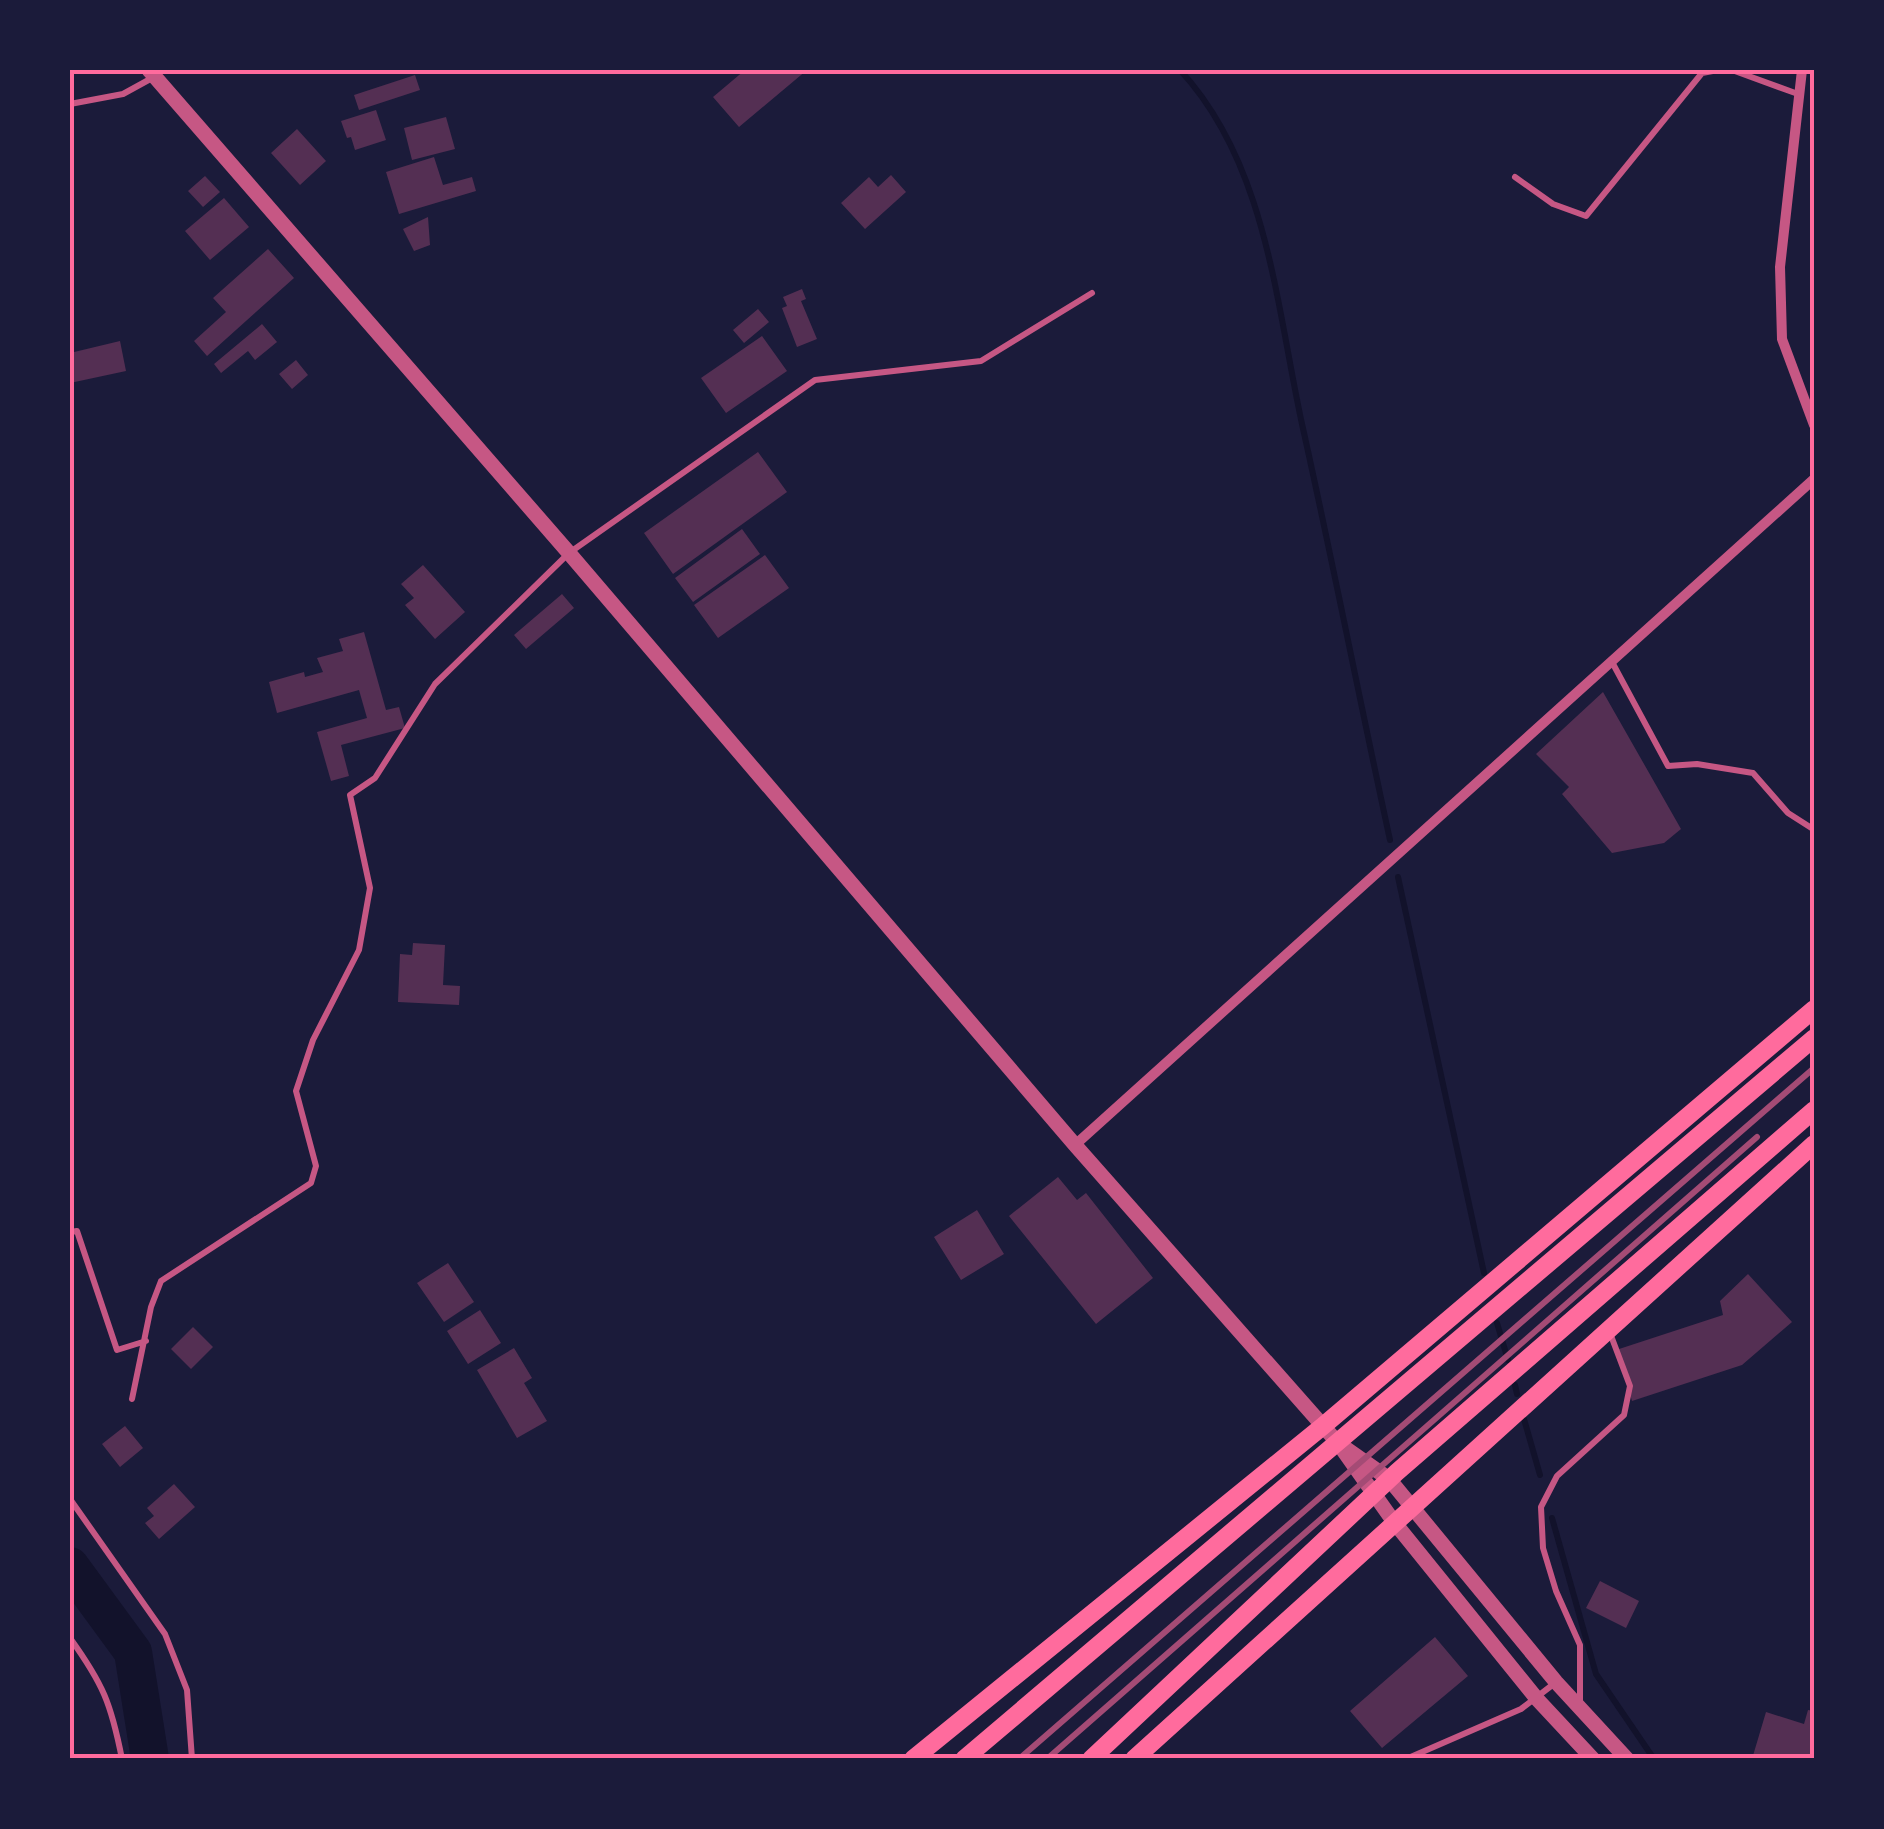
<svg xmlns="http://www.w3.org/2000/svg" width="1884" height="1829" font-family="Quicksand,sans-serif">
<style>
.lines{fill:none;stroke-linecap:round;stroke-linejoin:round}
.stream{stroke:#12122b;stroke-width:6}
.river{stroke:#12122b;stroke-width:38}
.building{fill:#542f53}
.service{stroke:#c65784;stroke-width:6}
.minor{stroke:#c65784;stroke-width:10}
.tertiary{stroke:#c65784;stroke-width:15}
.primary{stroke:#ff6b9d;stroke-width:18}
.rail{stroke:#a44b75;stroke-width:6}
.neatline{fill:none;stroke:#ff6b9d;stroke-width:4}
</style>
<rect width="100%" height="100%" fill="#1b1b3a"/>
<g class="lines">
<path class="stream" d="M1180 70C1267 164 1276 304 1302 424 1333 563 1360 702 1390 840
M1398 877 1484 1273
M1497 1323 1508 1360
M1515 1385 1517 1394
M1524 1419 1540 1475
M1552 1518 1596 1674 1654 1759"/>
<path class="river" d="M70 1566 133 1652 150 1759"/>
</g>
<path class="building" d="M745 70H807L739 127 713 97Z
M415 75 420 90 359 110 354 95Z
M376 110 386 140 355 150 351 137 347 138 341 121Z
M446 117 455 149 412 160 404 128Z
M297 129 326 161 300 185 271 153Z
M434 157 443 185 472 177 476 191 399 214 386 172Z
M891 175 906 192 865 229 841 203 869 177 878 187Z
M205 176 220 192 203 207 188 191Z
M224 198 249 227 210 260 185 231Z
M428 217 430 245 414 251 403 229Z
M268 249 294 278 207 356 194 341 226 312 213 298Z
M802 289 806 299 801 301 817 339 797 347 782 308 787 306 783 297Z
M758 309 769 322 744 343 733 330Z
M262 324 277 342 255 360 248 351 221 373 214 364Z
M762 336 787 371 726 413 701 378Z
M120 341 126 371 70 383V353Z
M296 360 308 375 292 389 279 374Z
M758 452 787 492 673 574 644 533Z
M742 529 760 554 693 602 675 578Z
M765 555 789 588 718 638 694 605Z
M423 565 465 612 435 639 405 605 414 598 401 584Z
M562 594 574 608 526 649 514 635Z
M364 632 386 710 399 707 405 728 341 745 349 776 331 781 317 732 367 718 359 690 277 713 269 682 304 672 305 677 323 672 317 658 343 651 339 639Z
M1603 692 1681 829 1664 843 1612 853 1562 794 1569 787 1536 754Z
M413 943 445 945 443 985 460 986 459 1005 398 1002 400 954 412 955Z
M1058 1177 1077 1200 1086 1193 1153 1278 1096 1324 1009 1216Z
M977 1210 1004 1254 961 1280 934 1237Z
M448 1263 474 1302 444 1322 417 1283Z
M1748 1274 1792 1322 1742 1365 1632 1401 1616 1350 1723 1315 1720 1301Z
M480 1310 501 1343 468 1364 447 1331Z
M193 1327 213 1347 191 1369 171 1349Z
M514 1348 532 1378 524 1383 547 1421 517 1438 477 1370Z
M125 1426 143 1448 120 1467 102 1444Z
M174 1484 195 1507 159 1539 145 1523 154 1516 147 1508Z
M1600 1581 1639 1601 1626 1628 1586 1608Z
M1435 1637 1468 1676 1382 1748 1350 1711Z
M1808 1710 1814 1711V1759L1793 1754 1792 1759H1752L1766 1712 1804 1724Z"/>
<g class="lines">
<path class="service" d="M1732 70 1798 94
M70 104 123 94 154 77
M1515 177 1553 204 1586 216 1702 73 1718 70
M1612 662 1668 766 1697 764 1753 773 1788 813 1813 829
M70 1232 77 1231 117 1350 146 1341
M132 1399 151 1307 161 1281 311 1183 316 1166 296 1091 313 1040 359 950 370 888 350 795 375 778 435 684 569 553 815 380 981 361 1092 293
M70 1499 165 1634 187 1690 192 1759
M70 1638C103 1684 111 1703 122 1759
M1580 1705V1645L1556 1591 1543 1548 1541 1507 1557 1476 1624 1415 1630 1386 1610 1333
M1406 1759 1521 1709 1555 1683"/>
<path class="minor" d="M1802 70 1780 267 1782 339 1814 425
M1075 1145 1814 479"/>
<path class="tertiary" d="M149 70 569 553 1075 1145 1338 1443 1394 1522 1537 1699 1593 1759
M1345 1448 1389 1479 1556 1682 1627 1759"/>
<path class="primary" d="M913 1759 1323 1426 1814 1009
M964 1759 1814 1038
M1091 1759 1397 1472 1814 1110
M1134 1759 1814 1144"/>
<path class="rail" d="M1019 1759 1814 1068
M1047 1759 1757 1137"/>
</g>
<rect width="1884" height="1829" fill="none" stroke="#1b1b3a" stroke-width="145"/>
<rect x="72" y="72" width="1740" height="1684" class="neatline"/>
</svg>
